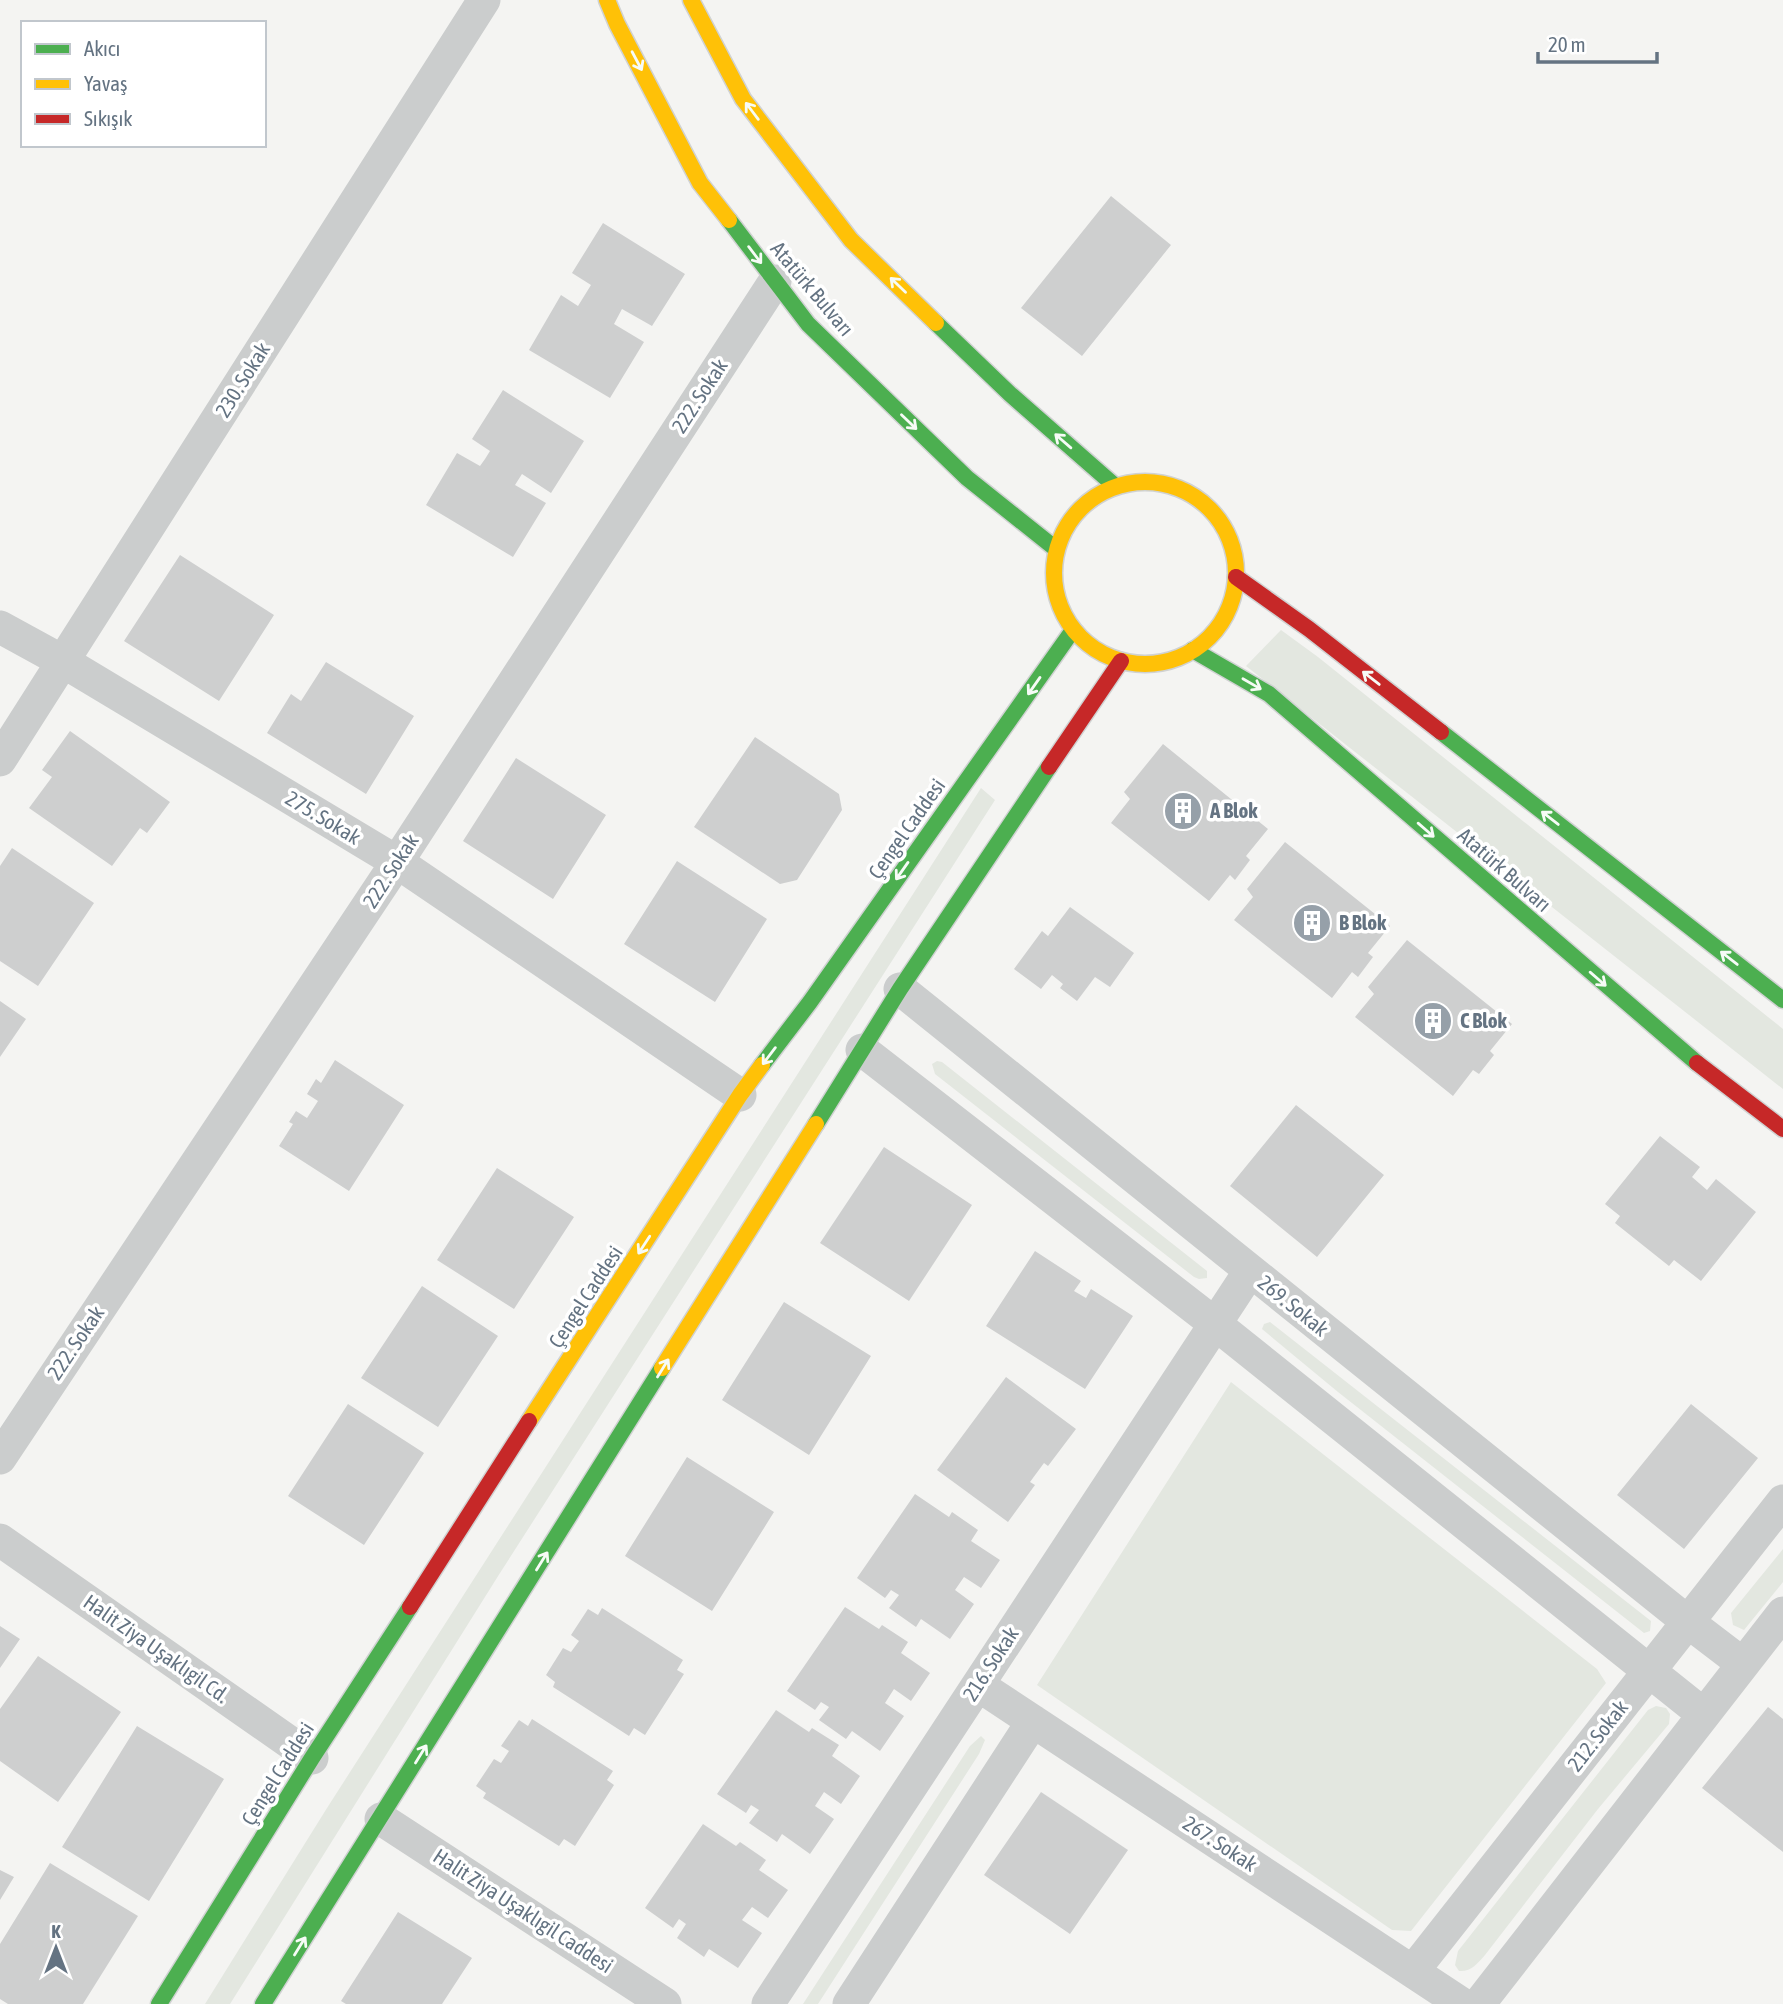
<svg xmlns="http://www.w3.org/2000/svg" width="1783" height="2004" font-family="'Asap Condensed',sans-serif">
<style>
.green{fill:#e3e7e0}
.building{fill:#cecfcf}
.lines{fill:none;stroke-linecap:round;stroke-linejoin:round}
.fast-casing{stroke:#d0d2d2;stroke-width:19}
.slow-casing{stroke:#d0d2d2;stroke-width:19}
.jam-casing{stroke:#d0d2d2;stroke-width:19}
.street{stroke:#cbcdcd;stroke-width:33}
.fast{stroke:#4caf50;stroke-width:16}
.slow{stroke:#ffc107;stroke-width:16}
.jam{stroke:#c62828;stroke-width:16}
.oneway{stroke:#f6fbf6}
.labels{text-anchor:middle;stroke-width:7;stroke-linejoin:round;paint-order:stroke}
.street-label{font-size:21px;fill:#647382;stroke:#fff}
.poi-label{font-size:21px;font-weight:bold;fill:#647382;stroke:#fff;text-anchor:start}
</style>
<rect width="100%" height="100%" fill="#f4f4f2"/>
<path class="green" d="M1281 630 1318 657 1783 1029V1089L1246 666Z
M981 788 995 800 500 1573 230 2004H205L327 1808Z
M937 1061 942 1062 1207 1271V1278L1199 1279 1194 1277 935 1074 932 1064Z
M1270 1322 1651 1621 1650 1631 1644 1633 1338 1392 1262 1329 1264 1324Z
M1231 1382 1597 1669 1606 1683 1411 1931 1392 1930 1037 1685Z
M1783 1549V1582L1744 1630 1733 1625 1731 1613Z
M1656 1706 1666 1708 1670 1714 1669 1724 1598 1809 1485 1955C1477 1964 1471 1972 1459 1971L1455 1965 1458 1951 1648 1710Z
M981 1736 985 1740 979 1754 818 2004H803L970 1746Z"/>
<path class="building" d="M1111 196 1171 245 1082 356 1021 308Z
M603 223 685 274 652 326 622 309 614 324 644 342 610 398 529 350 561 295 578 306 591 285 572 273Z
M503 390 584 441 551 493 522 474 515 485 546 503 513 557 426 505 457 453 480 466 485 459 490 451 472 439Z
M180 555 274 615 219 701 124 641Z
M326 662 414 716 366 794 267 733 291 694 301 701Z
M70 731 170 802 147 833 140 828 112 866 29 808 52 777 42 770Z
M755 737 839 794 842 810 797 880 780 884 694 827Z
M1163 744 1268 829 1246 856 1250 860 1235 880 1230 875 1209 901 1111 823 1130 799 1124 792Z
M516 758 606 815 553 899 463 841Z
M1285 842 1390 926 1368 953 1373 957 1358 977 1352 972 1332 998 1234 920 1253 897 1247 889Z
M12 848 94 903 38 986 0 961V866Z
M677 861 767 919 715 1002 624 944Z
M1070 907 1134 953 1110 987 1095 977 1077 1001 1060 988 1063 984 1052 975 1041 989 1014 969 1042 931 1048 936Z
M1407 940 1512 1024 1490 1051 1494 1055 1479 1074 1473 1070 1453 1096 1355 1017 1374 994 1368 987Z
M0 1001 26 1019 0 1057Z
M335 1060 404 1105 349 1191 279 1146 293 1124 289 1122 296 1111 307 1118 318 1101 307 1094 316 1079 321 1083Z
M1296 1105 1384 1175 1317 1257 1230 1186Z
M1660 1136 1700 1167 1692 1177 1707 1190 1716 1179 1756 1212 1701 1281 1674 1260 1669 1266 1615 1223 1620 1216 1605 1204Z
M884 1147 972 1205 909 1301 820 1243Z
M497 1168 574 1217 514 1309 437 1260Z
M1035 1251 1081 1281 1074 1291 1086 1298 1091 1289 1133 1316 1085 1389 986 1326Z
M422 1286 498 1336 438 1427 361 1378Z
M784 1302 871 1356 809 1455 722 1400Z
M1006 1377 1076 1429 1048 1466 1044 1463 1030 1482 1035 1485 1008 1522 937 1470Z
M348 1404 424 1453 364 1545 288 1496Z
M1691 1404 1758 1458 1684 1549 1617 1495Z
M687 1457 774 1512 712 1611 625 1556Z
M915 1494 949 1517 952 1512 978 1530 971 1541 1000 1560 981 1588 964 1577 955 1590 974 1604 950 1639 921 1619 916 1627 889 1608 899 1595 891 1590 885 1598 857 1578Z
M845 1607 879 1629 882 1625 908 1642 901 1653 930 1673 911 1701 894 1689 885 1703 904 1716 880 1751 852 1731 846 1739 819 1720 829 1707 821 1702 815 1710 787 1691Z
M602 1608 683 1660 677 1670 684 1674 645 1735 634 1728 629 1736 553 1687 555 1682 546 1675 563 1648 571 1652 579 1641 571 1635 588 1609 598 1615Z
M0 1626 20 1639 0 1668Z
M38 1656 121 1712 58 1802 0 1761V1709Z
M1768 1707 1783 1719V1852L1702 1788Z
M776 1710 809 1732 812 1728 839 1745 832 1756 860 1776 841 1804 824 1792 815 1806 834 1819 810 1854 782 1834 777 1842 749 1823 759 1810 751 1805 746 1813 717 1794Z
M532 1719 613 1771 607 1780 614 1785 575 1846 564 1839 559 1846 483 1798 486 1793 476 1786 494 1759 501 1763 509 1751 501 1746 519 1720 528 1726Z
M137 1726 224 1779 149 1901 62 1847Z
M1041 1792 1128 1850 1070 1934 984 1875Z
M703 1824 736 1846 740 1842 766 1860 759 1870 788 1890 768 1918 752 1907 742 1920 762 1933 738 1968 709 1949 704 1957 677 1938 686 1924 679 1919 673 1928 645 1908Z
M50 1863 138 1916 83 2004H8L0 1999V1944Z
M0 1870 14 1877 0 1900Z
M398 1912 472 1958 442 2004H346L341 2001Z"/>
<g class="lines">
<defs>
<path id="fast" d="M729 220 808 324 967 478 1056 549
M936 323 1010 394 1115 486
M1193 650 1269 694 1697 1063
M1441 732 1783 1000
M762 1065 810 1002 1073 630
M816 1124 900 989 1049 767
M159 2004 312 1758 410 1607
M263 2004 662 1368"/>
<path id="slow" d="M607 0 617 24 700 183 729 220
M691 0 743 99 851 240 936 323
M1054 573a91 91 0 1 1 182 0a91 91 0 1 1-182 0Z
M662 1368 816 1124
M529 1421 740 1095 762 1065"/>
<path id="jam" d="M1236 577 1309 629 1441 732
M1049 767 1121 661
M1697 1063 1783 1129
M410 1607 529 1421"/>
</defs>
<use href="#fast" class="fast-casing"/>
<use href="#slow" class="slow-casing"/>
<use href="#jam" class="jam-casing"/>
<path class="street" d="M0 627 64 662 397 862 740 1095
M0 760 484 0
M900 989 1688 1622 1743 1664
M862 1050 1214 1323 1703 1714
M0 1458 397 862 775 281
M0 1540 312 1758
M978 1685 1462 2004
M381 1819 665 2004
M1413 1971 1783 1501
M768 2004 1250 1271
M849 2004 1033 1721
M1479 2004 1783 1613"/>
<use href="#fast" class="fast"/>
<use href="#slow" class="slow"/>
<use href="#jam" class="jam"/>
</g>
<defs><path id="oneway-shaft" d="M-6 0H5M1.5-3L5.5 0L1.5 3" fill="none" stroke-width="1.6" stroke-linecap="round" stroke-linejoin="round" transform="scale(1.75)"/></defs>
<g class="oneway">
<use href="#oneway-shaft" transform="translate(637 61) rotate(62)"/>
<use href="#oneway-shaft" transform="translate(752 111) rotate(-127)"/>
<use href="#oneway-shaft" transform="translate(755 255) rotate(53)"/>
<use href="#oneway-shaft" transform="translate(898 285) rotate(-136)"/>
<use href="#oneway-shaft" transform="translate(909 422) rotate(44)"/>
<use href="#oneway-shaft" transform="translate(1063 441) rotate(-139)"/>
<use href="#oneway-shaft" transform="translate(1371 678) rotate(-142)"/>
<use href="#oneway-shaft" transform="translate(1252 684) rotate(30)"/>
<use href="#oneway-shaft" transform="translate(1034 686) rotate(125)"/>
<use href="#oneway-shaft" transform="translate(1550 818) rotate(-142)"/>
<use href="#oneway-shaft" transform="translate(1426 830) rotate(41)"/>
<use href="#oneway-shaft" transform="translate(902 871) rotate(125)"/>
<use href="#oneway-shaft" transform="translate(1729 958) rotate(-142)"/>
<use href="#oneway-shaft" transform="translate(1598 979) rotate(41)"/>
<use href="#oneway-shaft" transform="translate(769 1056) rotate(127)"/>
<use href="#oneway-shaft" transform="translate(644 1245) rotate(123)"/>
<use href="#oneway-shaft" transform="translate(663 1368) rotate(-58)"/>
<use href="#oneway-shaft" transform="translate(542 1561) rotate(-58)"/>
<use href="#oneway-shaft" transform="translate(421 1754) rotate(-58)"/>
<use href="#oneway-shaft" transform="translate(300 1946) rotate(-58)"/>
</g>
<defs>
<symbol id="building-disc" viewBox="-11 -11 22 22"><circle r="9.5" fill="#96a0a9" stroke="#fff"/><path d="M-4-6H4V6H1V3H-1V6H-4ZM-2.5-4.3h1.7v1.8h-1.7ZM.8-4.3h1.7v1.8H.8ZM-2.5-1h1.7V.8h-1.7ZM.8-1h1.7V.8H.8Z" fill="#fff"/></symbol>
</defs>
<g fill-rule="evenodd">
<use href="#building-disc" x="1161" y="789" width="44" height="44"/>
<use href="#building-disc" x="1290" y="901" width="44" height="44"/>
<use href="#building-disc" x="1411" y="999" width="44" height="44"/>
</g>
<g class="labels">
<g class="street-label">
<text transform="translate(812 289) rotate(50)" y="7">Atatürk Bulvarı</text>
<text transform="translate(243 380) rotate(-58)" y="7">230. Sokak</text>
<text transform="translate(700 396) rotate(-57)" y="7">222. Sokak</text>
<text transform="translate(323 818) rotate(31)" y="7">275. Sokak</text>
<text transform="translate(907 829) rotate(-55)" y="7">Çengel Caddesi</text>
<text transform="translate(1504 870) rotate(41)" y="7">Atatürk Bulvarı</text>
<text transform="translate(391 871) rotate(-57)" y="7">222. Sokak</text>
<text transform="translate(586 1297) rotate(-57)" y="7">Çengel Caddesi</text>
<text transform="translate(1293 1306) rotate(39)" y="7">269. Sokak</text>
<text transform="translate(76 1343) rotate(-56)" y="7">222. Sokak</text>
<text transform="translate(156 1649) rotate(35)" y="7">Halit Ziya Uşaklıgil Cd.</text>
<text transform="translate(991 1664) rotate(-57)" y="7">216. Sokak</text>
<text transform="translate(1598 1736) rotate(-52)" y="7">212. Sokak</text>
<text transform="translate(278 1774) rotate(-58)" y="7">Çengel Caddesi</text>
<text transform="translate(1220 1844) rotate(33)" y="7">267. Sokak</text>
<text transform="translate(523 1911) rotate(33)" y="7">Halit Ziya Uşaklıgil Caddesi</text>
</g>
<g class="poi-label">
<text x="1210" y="818">A Blok</text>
<text x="1339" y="930">B Blok</text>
<text x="1460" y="1028">C Blok</text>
</g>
</g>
<rect x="21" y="21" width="245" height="126" fill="#ffffff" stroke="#c1c7cd" stroke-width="2"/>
<rect x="35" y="44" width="35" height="10" fill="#4caf50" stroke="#c1c7cd" stroke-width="2"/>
<text x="84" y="56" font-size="21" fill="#647382">Akıcı</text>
<rect x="35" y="79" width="35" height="10" fill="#ffc107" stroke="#c1c7cd" stroke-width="2"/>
<text x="84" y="91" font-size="21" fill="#647382">Yavaş</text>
<rect x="35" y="114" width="35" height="10" fill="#c62828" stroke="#c1c7cd" stroke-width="2"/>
<text x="84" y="126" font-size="21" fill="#647382">Sıkışık</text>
<g transform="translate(56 1948)" stroke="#ffffff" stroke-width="5" paint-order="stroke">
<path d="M0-5L12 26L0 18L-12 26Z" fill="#647382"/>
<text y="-10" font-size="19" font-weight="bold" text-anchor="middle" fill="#647382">K</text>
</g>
<path d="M1538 52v10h119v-10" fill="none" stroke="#647382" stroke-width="3.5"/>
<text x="1548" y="52" font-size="21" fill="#647382" stroke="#ffffff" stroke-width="5" paint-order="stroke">20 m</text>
</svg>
